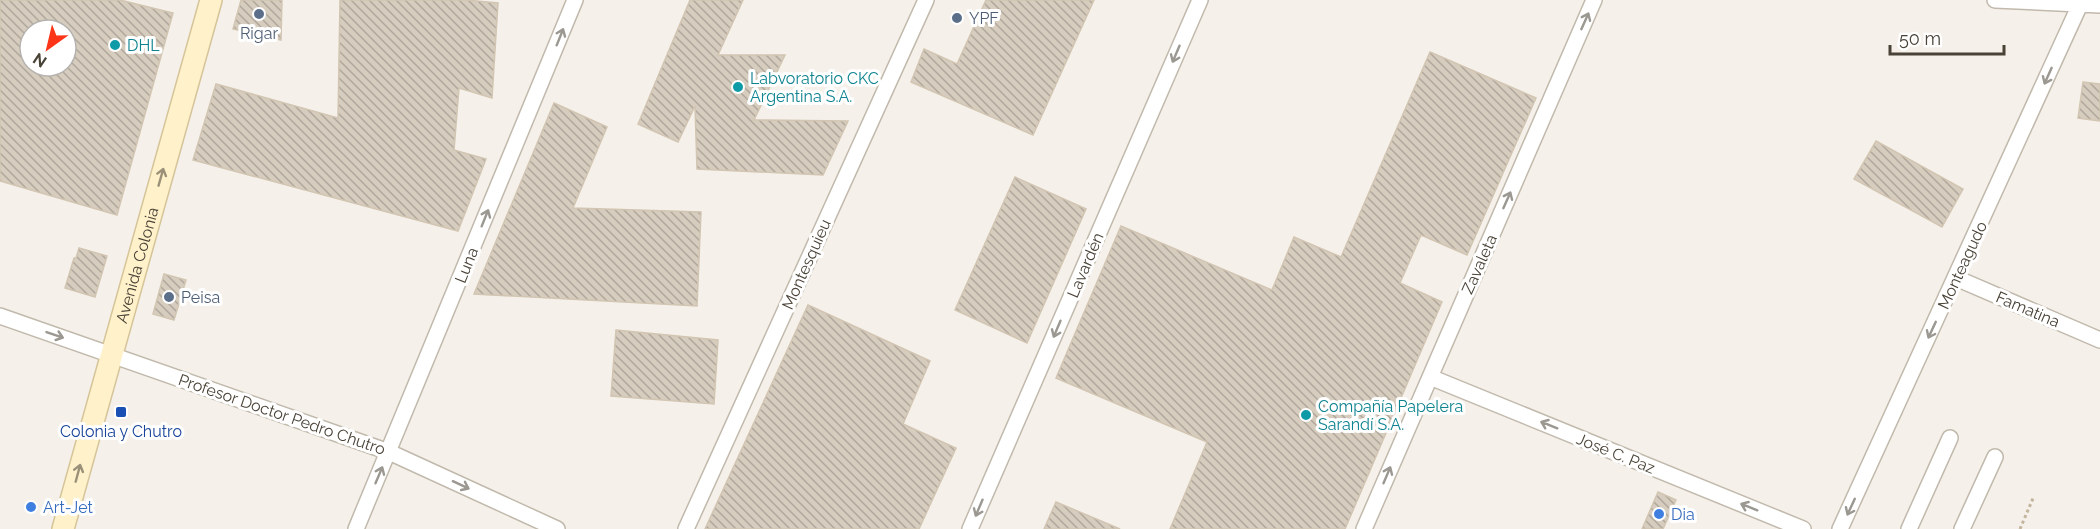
<svg xmlns="http://www.w3.org/2000/svg" width="2100" height="529" font-family="Raleway,sans-serif">
<style>
.building{fill:url(#building-back-hatch);stroke:#d2c5b2;stroke-width:1.5;fill-rule:evenodd}
.lines{fill:none;stroke-linecap:round;stroke-linejoin:round}
.minor-casing{stroke:#c1b9ac;stroke-width:18}
.secondary-casing{stroke:#d6c499;stroke-width:24}
.path{stroke:#c3b49d;stroke-width:3;stroke-dasharray:3 3;stroke-linecap:butt}
.minor{stroke:#fff;stroke-width:15}
.secondary{stroke:#fff1ca;stroke-width:21}
.oneway{stroke:#9b9791}
.oneway2{stroke:#9b9179}
.service-dot{fill:#5c6f8a;stroke:#fff;stroke-width:2}
.culture-dot{fill:#0f9aa8;stroke:#fff;stroke-width:2}
.transit-dot{fill:#1a4fb4;stroke:#fff;stroke-width:2}
.shop-dot{fill:#3f7fe0;stroke:#fff;stroke-width:2}
.labels{text-anchor:middle;stroke-width:6;stroke-linejoin:round;paint-order:stroke}
.service-label{font-size:16px;fill:#4e5e75;stroke:#fff;text-anchor:start}
.culture-label{font-size:16px;fill:#0d838f;stroke:#fff;text-anchor:start}
.street-label{font-size:16px;fill:#494237;stroke:#fff}
.transit-label{font-size:16px;fill:#164399;stroke:#fff}
.shop-label{font-size:16px;fill:#366cbe;stroke:#fff;text-anchor:start}
</style>
<defs>
<pattern id="building-back-hatch" width="6" height="6" patternUnits="userSpaceOnUse" patternTransform="scale(1.5)"><rect width="6" height="6" fill="#d7cdbf"/><path d="M-1 5l2 2M0 0l6 6M5-1l2 2" fill="none" stroke="#b0a89c"/></pattern>
</defs>
<rect width="100%" height="100%" fill="#f5f1ea"/>
<path class="building" d="M0 0H120L173 13 117 215 0 181ZM30 30H66V66H30Z
M241 0H282L281 40 233 29Z
M340 0H466L498 3 492 98 459 88 454 150 486 159 458 231 193 160 216 84 338 118Z
M690 0H743L718 55H785L754 120 848 121 823 175 697 169 695 106 678 142 638 124Z
M986 0H1094L1033 135 911 82 924 49 957 64Z
M1430 52 1536 98 1467 255 1421 235 1400 283 1442 302 1345 529H1170L1207 442 1056 378 1121 226 1272 290 1294 237 1341 257Z
M2083 82 2100 84V121L2078 118Z
M554 103 607 127 573 208 701 212 697 306 474 294Z
M1876 141 1963 189 1942 227 1854 179Z
M1015 177 1086 209 1027 343 955 310Z
M79 248 107 256 95 297 65 288 74 258H76Z
M164 274 186 280 174 320 153 314Z
M808 305 930 361 903 424 956 448 919 529H705Z
M616 330 718 340 714 404 611 396Z
M1658 492 1676 500 1663 529H1642Z
M1056 502 1120 529H1044Z"/>
<g class="lines">
<defs>
<path id="minor" d="M1995 0 2100 5
M1956 278 2100 340
M0 316 389 452 557 529
M1430 377 1803 529
M356 529 575 0
M686 529 926 0
M970 529 1200 0
M1364 529 1594 0
M1840 529 2082 0
M1909 529 1950 438
M1962 529 1995 457"/>
<g id="secondary">
<path id="s1" d="M63 529 211 0"/>
</g>
</defs>
<use href="#minor" class="minor-casing"/>
<use href="#secondary" class="secondary-casing"/>
<path class="path" d="M2020 529 2034 496"/>
<use href="#minor" class="minor"/>
<use href="#secondary" class="secondary"/>
</g>
<defs><path id="oneway-shaft" d="M-6 0H5M1.5-3L5.5 0L1.5 3" fill="none" stroke-width="1.6" stroke-linecap="round" stroke-linejoin="round" transform="scale(1.5)"/></defs>
<g class="oneway">
<use href="#oneway-shaft" transform="translate(1585 21) rotate(-66)"/>
<use href="#oneway-shaft" transform="translate(560 37) rotate(-68)"/>
<use href="#oneway-shaft" transform="translate(1176 54) rotate(113)"/>
<use href="#oneway-shaft" transform="translate(2048 76) rotate(114)"/>
<use href="#oneway-shaft" transform="translate(1507 200) rotate(-66)"/>
<use href="#oneway-shaft" transform="translate(485 218) rotate(-68)"/>
<use href="#oneway-shaft" transform="translate(1057 329) rotate(113)"/>
<use href="#oneway-shaft" transform="translate(1932 330) rotate(115)"/>
<use href="#oneway-shaft" transform="translate(55 335) rotate(19)"/>
<use href="#oneway-shaft" transform="translate(1549 425) rotate(-158)"/>
<use href="#oneway-shaft" transform="translate(379 475) rotate(-67)"/>
<use href="#oneway-shaft" transform="translate(1387 475) rotate(-67)"/>
<use href="#oneway-shaft" transform="translate(461 485) rotate(25)"/>
<use href="#oneway-shaft" transform="translate(1749 507) rotate(-158)"/>
<use href="#oneway-shaft" transform="translate(1851 507) rotate(115)"/>
<use href="#oneway-shaft" transform="translate(979 508) rotate(113)"/>
</g>
<g class="oneway2">
<use href="#oneway-shaft" transform="translate(161 177) rotate(-74)"/>
<use href="#oneway-shaft" transform="translate(78 473) rotate(-75)"/>
</g>
<g class="service-dot">
<circle cx="259" cy="14" r="6"/>
<circle cx="957" cy="18" r="6"/>
<circle cx="169" cy="297" r="6"/>
</g>
<g class="culture-dot">
<circle cx="115" cy="45" r="6"/>
<circle cx="738" cy="87" r="6"/>
<circle cx="1306" cy="415" r="6"/>
</g>
<rect class="transit-dot" x="115" y="406" width="12" height="12" rx="3"/>
<g class="shop-dot">
<circle cx="31" cy="507" r="6"/>
<circle cx="1659" cy="514" r="6"/>
</g>
<g class="labels">
<g class="service-label">
<text x="969" y="24">YPF</text>
<text x="259" y="39" text-anchor="middle">Rigar</text>
<text x="181" y="303">Peisa</text>
</g>
<g class="culture-label">
<text x="127" y="51">DHL</text>
<text x="750" y="84">Labvoratorio CKC<tspan x="750" dy="18">Argentina S.A.</tspan></text>
<text x="1318" y="412">Compañía Papelera<tspan x="1318" dy="18">Sarandí S.A.</tspan></text>
</g>
<g class="street-label">
<text transform="translate(806 264) rotate(-66)" y="6">Montesquieu</text>
<text transform="translate(1479 264) rotate(-66)" y="6">Zavaleta</text>
<text dy="6" stroke="none"><textPath href="#s1" startOffset="274">Avenida Colonia</textPath></text>
<text transform="translate(466 265) rotate(-68)" y="6">Luna</text>
<text transform="translate(1085 265) rotate(-67)" y="6">Lavardén</text>
<text transform="translate(1962 265) rotate(-65)" y="6">Monteagudo</text>
<text transform="translate(2028 309) rotate(23)" y="6">Famatina</text>
<text transform="translate(282 414) rotate(19)" y="6">Profesor Doctor Pedro Chutro</text>
<text transform="translate(1616 453) rotate(22)" y="6">José C. Paz</text>
</g>
<g class="transit-label">
<text x="121" y="437">Colonia y Chutro</text>
</g>
<g class="shop-label">
<text x="43" y="513">Art-Jet</text>
<text x="1671" y="520">Dia</text>
</g>
</g>
<g transform="translate(48 48) rotate(214)"><circle r="28" fill="#ffffff" stroke="#b6b3af" stroke-width="1.5"/>
<path d="M0-4.5L10 22L0 15L-10 22Z" fill="#fd3518"/>
<text y="-9" font-size="16" font-weight="bold" text-anchor="middle" fill="#494237">N</text>
</g>
<path d="M1890 45v9h114v-9" fill="none" stroke="#494237" stroke-width="3"/>
<text x="1899" y="45" font-size="18" fill="#494237" stroke="#ffffff" stroke-width="4.5" paint-order="stroke">50 m</text>
</svg>
